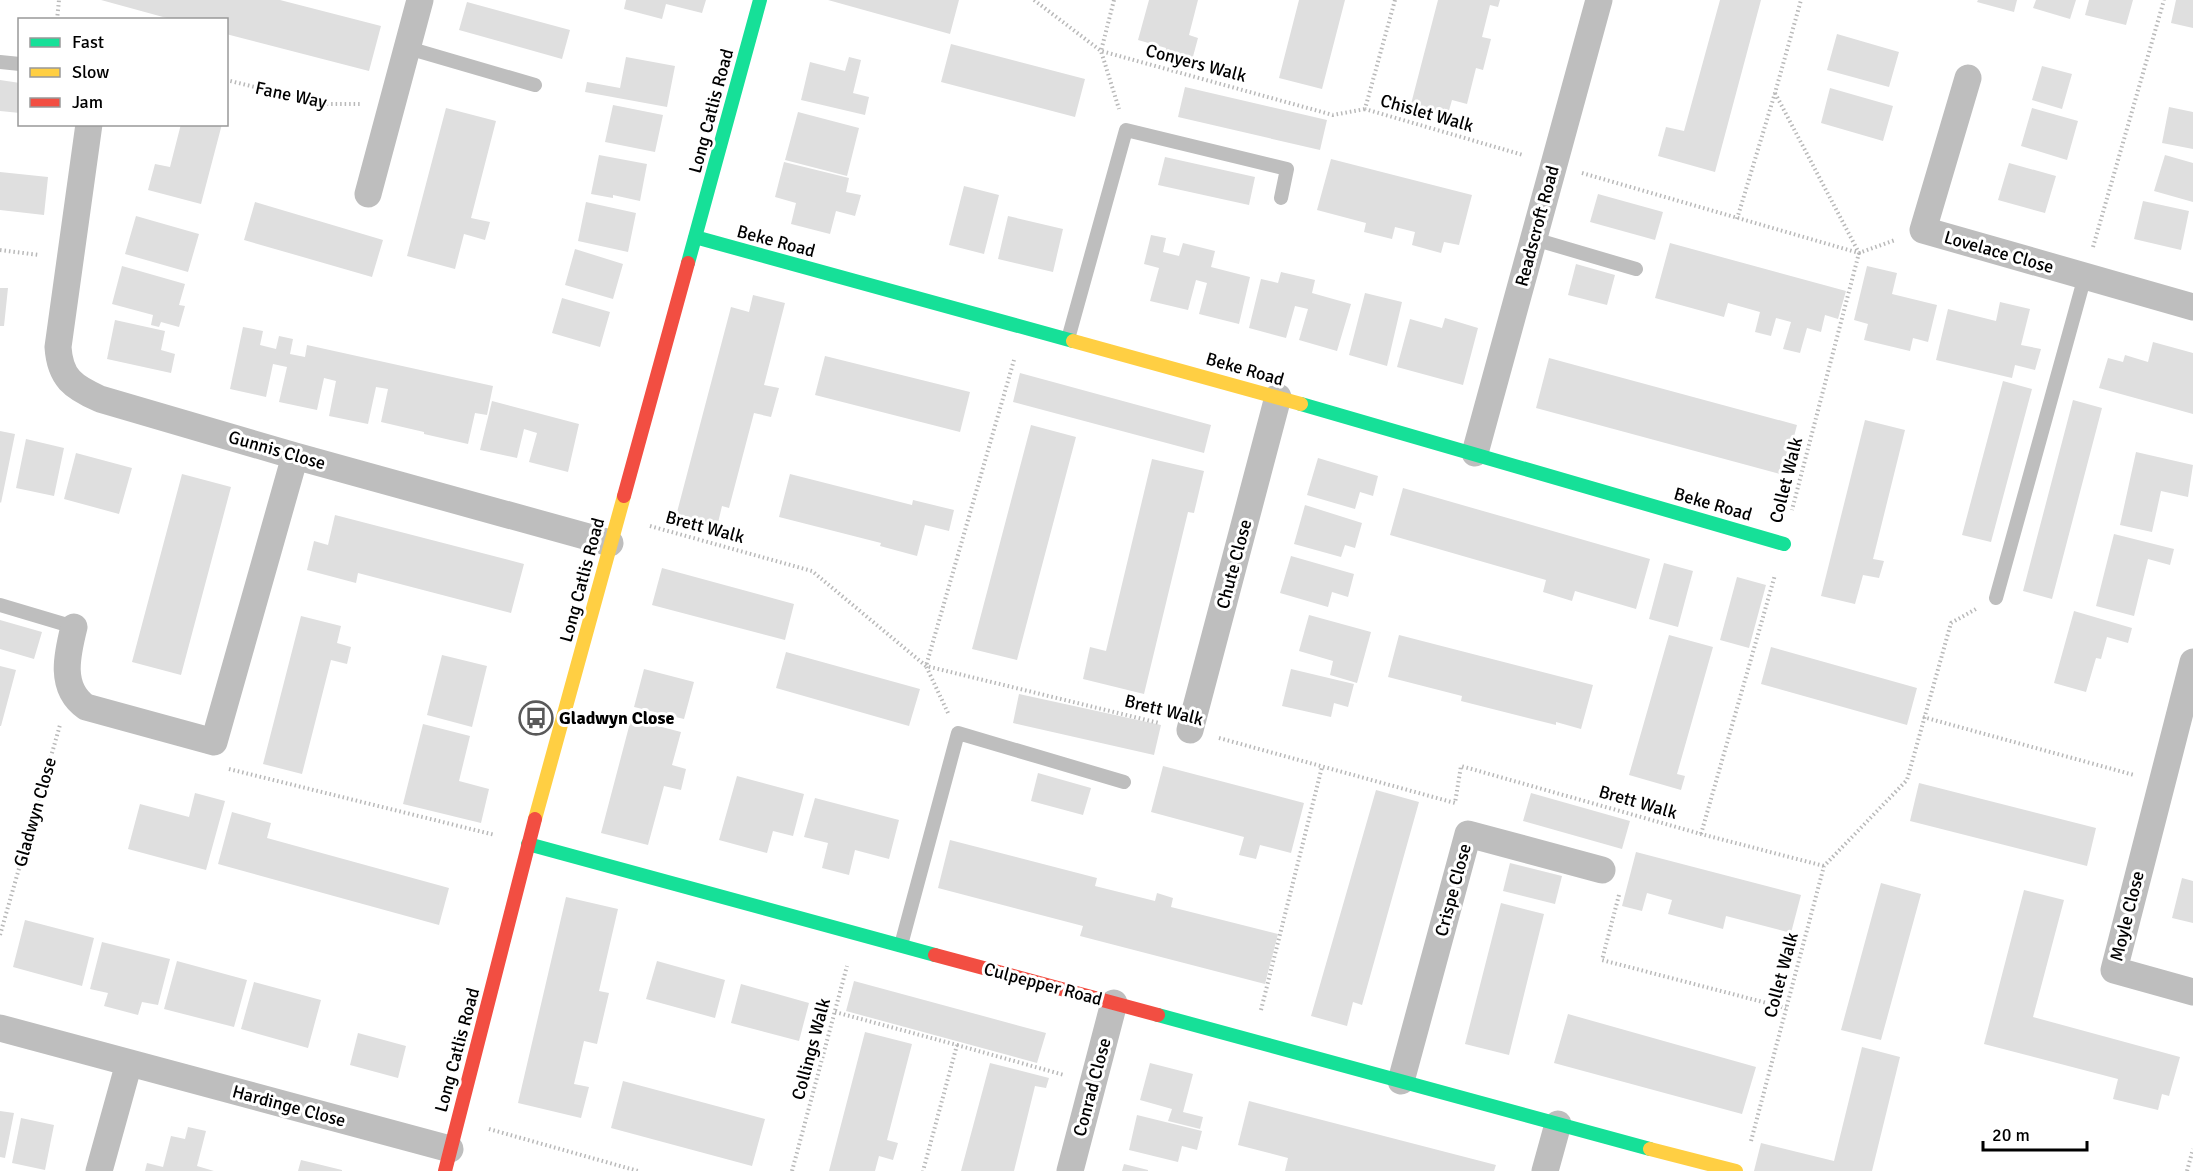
<svg xmlns="http://www.w3.org/2000/svg" width="2193" height="1171" font-family="Signika,sans-serif">
<style>
.building{fill:#dfdfdf}
.lines{fill:none;stroke-linecap:round;stroke-linejoin:round}
.path{stroke:#b9b9b9;stroke-width:4;stroke-dasharray:1.5 3;stroke-linecap:butt}
.lane{stroke:#bebebe;stroke-width:14}
.street{stroke:#bebebe;stroke-width:27}
.fast{stroke:#16e098;stroke-width:14}
.slow{stroke:#ffcf43;stroke-width:14}
.jam{stroke:#f24e42;stroke-width:14}
.labels{text-anchor:middle;stroke-width:6;stroke-linejoin:round;paint-order:stroke}
.street-label{font-size:18px;fill:#000;stroke:#fff}
.poi-label{font-size:18px;font-weight:bold;fill:#000;stroke:#fff;text-anchor:start}
</style>
<rect width="100%" height="100%" fill="#fff"/>
<path class="building" d="M101 0H280L381 26 369 71 226 34V20H174Z
M626 0H706L702 13 666 4 662 19 624 9Z
M828 0H959L950 34Z
M1149 0H1198L1189 35 1198 38 1191 64 1164 57 1166 48 1138 40Z
M1299 0H1345L1322 89 1279 78Z
M1438 0H1500L1498 7 1490 5 1482 37 1491 39 1483 70 1476 68 1467 104 1452 100 1448 114 1411 104Z
M1720 0H1761L1715 172 1658 156 1666 127 1684 131Z
M1978 0H2017L2014 12 1977 2Z
M2036 0H2076L2070 19 2033 8Z
M2089 0H2133L2126 25 2085 15Z
M2176 0H2193V28L2171 23Z
M467 2 570 30 562 59 459 30Z
M1837 34 1899 52 1889 87 1827 70Z
M951 44 1085 79 1075 117 941 82Z
M626 57 675 66 667 107 585 92 587 82 620 88Z
M849 57 861 60 853 93 869 97 865 115 801 100 810 62 845 71Z
M2042 66 2072 74 2062 109 2032 100Z
M0 80 20 83V113L0 111Z
M1185 87 1327 120 1320 150 1178 117Z
M1830 88 1893 106 1883 141 1821 123Z
M613 105 663 115 655 152 605 142Z
M2169 107 2193 112V149L2162 143Z
M446 108 496 121 471 218 490 222 485 240 464 234 455 269 407 256Z
M2032 108 2078 121 2067 160 2021 146Z
M798 112 859 128 847 176 785 160Z
M181 124H222L201 204 148 190 155 164 170 167Z
M599 155 647 164 640 201 613 195V198L591 194Z
M2165 155 2193 163V202L2154 191Z
M1165 157 1255 177 1249 205 1158 185Z
M1331 159 1472 195 1459 245 1444 242 1441 253 1412 245 1415 232 1395 227 1392 239 1364 232 1366 223 1317 210Z
M784 162 849 178 846 192 861 195 855 216 836 211 830 234 791 224 796 203 775 197Z
M2009 163 2056 176 2045 213 1998 200Z
M0 172 48 177 44 215 0 210Z
M964 186 999 195 984 254 949 245Z
M1598 194 1663 212 1655 240 1590 222Z
M2143 201 2189 211 2181 250 2134 239Z
M255 202 383 240 372 277 244 240Z
M586 202 636 213 628 252 578 241Z
M136 216 199 234 188 272 125 254Z
M1008 216 1063 229 1053 272 998 259Z
M1151 235 1166 238 1163 252 1179 256 1183 243 1215 251 1211 267 1250 277 1239 324 1199 314 1207 283 1196 280 1188 310 1150 301 1159 268 1144 264Z
M1670 243 1846 291 1838 319 1825 315 1821 332 1807 328 1800 353 1783 349 1791 322 1776 318 1771 336 1755 332 1760 312 1728 303 1724 317 1655 298Z
M575 249 623 264 613 299 565 285Z
M1576 264 1615 275 1607 305 1568 295Z
M122 266 185 284 179 305 185 306 179 327 161 322 159 327 151 325 153 315 112 304Z
M1867 266 1897 273 1892 294 1937 305 1928 342 1913 338 1910 351 1864 340 1868 324 1854 320Z
M1281 272 1315 280 1312 293 1351 304 1337 351 1299 340 1308 309 1295 306 1286 338 1249 328 1261 279 1278 283Z
M0 288H8L4 326H0Z
M1365 293 1402 302 1387 366 1349 355Z
M753 295 785 303 764 385 779 388 771 417 754 413 729 508 722 506 717 527 676 516 731 307 749 312Z
M562 298 610 312 600 347 552 333Z
M2000 302 2030 309 2021 345 2041 349 2035 370 2015 365 2012 378 1936 360 1948 309 1996 321Z
M1445 318 1478 328 1463 385 1397 367 1410 319 1442 328Z
M115 320 165 331 161 350 175 354 171 373 107 359Z
M243 327 263 331 260 345 276 349 279 336 293 339 290 354 305 357 307 345 493 386 487 415 475 413 468 444 424 434V432L381 422 388 389 376 387 368 424 329 416 336 381 324 378 317 410 279 402 287 367 273 364 266 397 230 389Z
M2153 342 2193 353V414L2099 388 2108 358 2123 362 2125 355 2148 362Z
M825 356 970 392 960 432 815 395Z
M1549 358 1797 425 1784 475 1536 408Z
M1020 373 1211 425 1204 453 1013 402Z
M2003 381 2032 389 1991 542 1962 535Z
M2073 400 2102 408 2052 599 2023 591Z
M492 401 579 424 568 472 529 462 537 433 524 429 517 458 480 450Z
M1865 420 1905 430 1873 559 1884 561 1879 578 1863 575 1855 604 1821 596Z
M1031 425 1076 437 1017 660 972 649Z
M0 431 15 434 1 503 0 502Z
M26 439 64 448 54 496 16 488Z
M2136 452 2193 465 2188 497 2161 491 2152 532 2120 525Z
M76 453 132 468 119 514 64 499Z
M1318 458 1378 476 1373 496 1360 492 1355 509 1307 495Z
M1152 459 1204 471 1194 513 1188 512 1144 694 1083 679 1090 647 1106 651Z
M182 474 231 487 181 675 132 662Z
M790 474 912 505 913 500 954 510 949 531 925 525 917 556 880 546 881 543 779 517Z
M1403 488 1650 559 1636 609 1575 591 1572 601 1543 592 1546 580 1390 535Z
M1305 505 1362 523 1355 548 1345 545 1341 557 1294 544Z
M335 515 524 564 511 613 358 573 356 583 307 570 314 541 328 545Z
M2114 534 2174 549 2170 565 2148 559 2134 616 2096 606Z
M1291 556 1354 574 1348 597 1332 592 1328 607 1280 593Z
M1664 563 1693 571 1678 627 1649 619Z
M662 568 794 604 785 640 652 605Z
M1737 577 1766 585 1749 648 1720 640Z
M2074 611 2132 628 2128 643 2107 637 2101 659 2096 658 2086 692 2054 683Z
M1309 615 1371 632 1357 683 1330 675 1333 661 1299 651Z
M301 616 341 626 337 643 351 647 347 664 331 660 302 774 263 764Z
M0 620 42 632 34 659 0 649Z
M1399 635 1593 685 1581 729 1556 722V725L1461 701 1462 696 1388 677Z
M1669 635 1713 647 1677 774 1685 776 1681 790 1629 775Z
M1771 647 1917 688 1907 725 1761 684Z
M786 652 920 689 909 726 776 688Z
M442 655 487 666 472 727 427 715Z
M0 666 16 670 1 726H0Z
M644 669 694 682 684 719 634 707Z
M1291 669 1354 684 1348 707 1334 703 1331 717 1282 706Z
M1019 694 1161 725 1154 755 1013 723Z
M631 719 681 732 672 765 686 769 681 790 664 786 648 845 601 833Z
M423 724 470 736 459 781 489 789 481 823 403 804Z
M1163 766 1304 803 1291 853 1260 845 1256 859 1239 855 1244 837 1151 812Z
M1038 773 1091 788 1083 815 1031 801Z
M737 776 804 794 793 836 773 831 767 853 719 840Z
M1919 783 2096 828 2087 866 1910 821Z
M1376 790 1419 802 1362 1005 1353 1002 1347 1026 1311 1016Z
M195 793 225 801 206 870 128 849 140 804 189 817Z
M1531 793 1630 821 1622 849 1523 821Z
M815 798 899 820 889 859 855 850 849 875 822 868 828 843 804 837Z
M232 812 271 823 267 838 449 888 439 925 218 864Z
M950 840 1097 878 1095 886 1155 901 1157 893 1173 898 1171 907 1278 934 1265 984 1080 936 1083 926 938 888Z
M1636 852 1801 895 1791 933 1726 916 1723 929 1668 914 1672 900 1647 893 1642 911 1622 906Z
M1510 863 1562 876 1555 904 1503 891Z
M2182 878 2193 881V923L2172 918Z
M1881 883 1921 894 1881 1040 1841 1030Z
M2024 890 2064 900 2033 1017 2180 1057 2169 1096 2162 1094 2158 1110 2113 1099 2118 1079 1984 1044Z
M566 897 618 909 599 991 609 993 597 1044 584 1041 574 1084 589 1087 581 1118 518 1103Z
M1501 903 1544 914 1509 1055 1465 1044Z
M25 920 94 938 82 986 13 967Z
M102 942 170 959 158 1005 142 1002 138 1015 104 1006 108 993 90 989Z
M177 961 247 980 234 1027 164 1009Z
M657 961 725 980 715 1018 646 999Z
M854 981 1046 1033 1037 1063 846 1011Z
M254 982 321 1000 308 1048 241 1029Z
M741 984 809 1003 799 1041 731 1023Z
M1568 1014 1756 1067 1742 1114 1554 1063Z
M865 1032 912 1044 887 1140 898 1143 893 1160 879 1156 875 1171H829Z
M358 1033 406 1046 398 1078 350 1065Z
M1862 1047 1900 1057 1872 1171H1754L1761 1143 1834 1161Z
M990 1063 1049 1078 1046 1088 1035 1086 1014 1171H961Z
M1150 1063 1193 1074 1183 1112 1203 1117 1200 1129 1168 1121 1172 1109 1140 1100Z
M623 1081 765 1119 752 1166 611 1128Z
M1249 1101 1496 1165 1494 1171H1285L1288 1158 1238 1145Z
M0 1111 14 1113 5 1158 0 1157Z
M1137 1115 1202 1131 1197 1150 1182 1146 1178 1162 1129 1150Z
M21 1118 54 1125 45 1170 12 1163Z
M188 1127 206 1131 197 1166 214 1171H145L147 1163 163 1167 171 1136 185 1139Z
M301 1160 342 1170V1171H298Z
M1124 1164 1148 1170V1171H1122Z"/>
<g class="lines">
<path class="path" d="M1034 0 1101 51 1333 115 1365 109
M1114 0 1101 51 1119 109
M1395 0 1365 109 1523 155
M57 20 59 0
M226 80 325 104H361
M1775 93 1859 253 1895 240
M1582 173 1859 253 1792 510
M1737 219 1775 93 1801 0
M2093 247 2164 0
M0 250 39 255
M650 526 812 571 926 666 1159 723
M948 713 926 666 1014 360
M1923 717 2134 775
M1219 738 1455 803 1461 766 1701 834 1824 866
M229 769 495 835
M1701 834 1775 575
M1619 895 1602 960 1786 1008
M0 935 60 725
M1261 1010 1322 767
M835 1012 957 1045 923 1171
M957 1045 1064 1075
M489 1129 638 1171
M1751 1141 1824 866 1907 780 1951 623 1976 609
M792 1171 847 966
M2187 1171 2193 1149"/>
<path class="lane" d="M408 48 535 85
M0 62 20 64
M1534 239 1636 269
M1068 339 1126 130 1287 169 1281 198
M1996 598 2085 276
M0 605 74 627
M901 945 958 733 1124 782"/>
<path class="street" d="M1968 78 1923 230 2193 307
M89 124 58 347C60 378 73 387 100 399L295 456 610 543
M368 194 420 0
M1475 453 1599 0
M74 627C67 655 59 688 86 707L214 742 295 456
M2193 662 2114 970 2193 992
M1190 730 1278 397
M0 1028 450 1149
M1401 1081 1468 834 1602 870
M99 1171 129 1063
M1070 1171 1114 1003
M1545 1171 1558 1124"/>
<path class="fast" d="M695 237 1073 341
M688 263 760 0
M1301 404 1784 544
M528 844 935 955
M1158 1015 1650 1149"/>
<path class="slow" d="M1073 341 1301 404
M535 819 624 496
M1650 1149 1736 1171"/>
<path class="jam" d="M624 496 688 263
M935 955 1158 1015
M445 1171 535 819"/>
</g>
<defs>
<symbol id="bus-ring" viewBox="-11 -11 22 22"><circle r="9.5" fill="#fff" stroke="#595959" stroke-width="1.5"/><path d="M-5-6H5V4H4V6H2V4H-2V6H-4V4H-5ZM-3.5-4V0h7V-4ZM-3.5 1.2v1.5H-2V1.2ZM2 1.2v1.5H3.5V1.2Z" fill="#595959"/></symbol>
</defs>
<g fill-rule="evenodd">
<use href="#bus-ring" x="517" y="699" width="38" height="38"/>
</g>
<g class="labels">
<g class="street-label">
<text transform="translate(1196 63) rotate(15)" y="6">Conyers Walk</text>
<text transform="translate(291 95) rotate(12)" y="6">Fane Way</text>
<text transform="translate(711 111) rotate(-75)" y="6">Long Catlis Road</text>
<text transform="translate(1427 113) rotate(16)" y="6">Chislet Walk</text>
<text transform="translate(1537 226) rotate(-75)" y="6">Readscroft Road</text>
<text transform="translate(776 241) rotate(15)" y="6">Beke Road</text>
<text transform="translate(1999 252) rotate(16)" y="6">Lovelace Close</text>
<text transform="translate(1245 369) rotate(16)" y="6">Beke Road</text>
<text transform="translate(277 450) rotate(16)" y="6">Gunnis Close</text>
<text transform="translate(1786 480) rotate(-76)" y="6">Collet Walk</text>
<text transform="translate(1713 504) rotate(16)" y="6">Beke Road</text>
<text transform="translate(705 527) rotate(15)" y="6">Brett Walk</text>
<text transform="translate(1234 564) rotate(-75)" y="6">Chute Close</text>
<text transform="translate(582 580) rotate(-75)" y="6">Long Catlis Road</text>
<text transform="translate(1164 710) rotate(14)" y="6">Brett Walk</text>
<text transform="translate(1638 802) rotate(16)" y="6">Brett Walk</text>
<text transform="translate(35 812) rotate(-74)" y="6">Gladwyn Close</text>
<text transform="translate(1453 890) rotate(-75)" y="6">Crispe Close</text>
<text transform="translate(2127 916) rotate(-76)" y="6">Moyle Close</text>
<text transform="translate(1781 975) rotate(-75)" y="6">Collet Walk</text>
<text transform="translate(1043 984) rotate(15)" y="6">Culpepper Road</text>
<text transform="translate(811 1049) rotate(-75)" y="6">Collings Walk</text>
<text transform="translate(457 1050) rotate(-75)" y="6">Long Catlis Road</text>
<text transform="translate(1092 1087) rotate(-75)" y="6">Conrad Close</text>
<text transform="translate(289 1106) rotate(15)" y="6">Hardinge Close</text>
</g>
<g class="poi-label">
<text x="559" y="724">Gladwyn Close</text>
</g>
</g>
<rect x="18" y="18" width="210" height="108" fill="#ffffff" stroke="#999999" stroke-width="1.5"/>
<rect x="30" y="38" width="30" height="9" fill="#16e098" stroke="#999999" stroke-width="1.5"/>
<text x="72" y="48" font-size="18" fill="#000000">Fast</text>
<rect x="30" y="68" width="30" height="9" fill="#ffcf43" stroke="#999999" stroke-width="1.5"/>
<text x="72" y="78" font-size="18" fill="#000000">Slow</text>
<rect x="30" y="98" width="30" height="9" fill="#f24e42" stroke="#999999" stroke-width="1.5"/>
<text x="72" y="108" font-size="18" fill="#000000">Jam</text>
<path d="M1983 1141v9h104v-9" fill="none" stroke="#000000" stroke-width="3"/>
<text x="1992" y="1141" font-size="18" fill="#000000" stroke="#ffffff" stroke-width="4.5" paint-order="stroke">20 m</text>
</svg>
